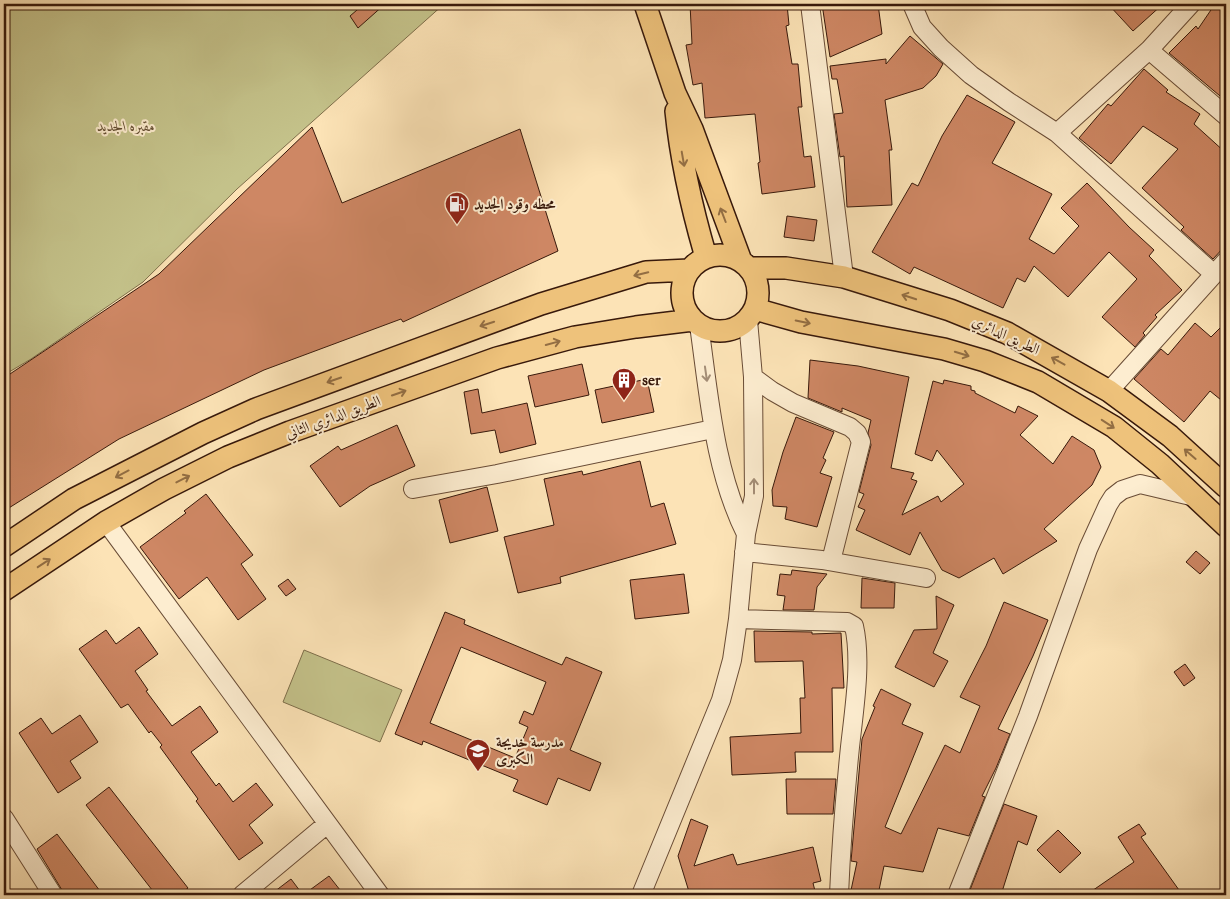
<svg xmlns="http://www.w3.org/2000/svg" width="1230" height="899" font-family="'Sorts Mill Goudy',Amiri,serif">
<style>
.green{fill:#c4c28a;stroke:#7e6e4a}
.building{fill:#ce8764;stroke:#38190b;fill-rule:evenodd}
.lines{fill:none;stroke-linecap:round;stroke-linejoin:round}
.minor-casing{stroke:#694c36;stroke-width:20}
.major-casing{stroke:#38190b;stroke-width:24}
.minor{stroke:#fdedd0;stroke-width:18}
.major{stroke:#eec27b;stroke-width:21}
.oneway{stroke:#936e43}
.oneway2{stroke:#a48e77}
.labels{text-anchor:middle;stroke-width:4;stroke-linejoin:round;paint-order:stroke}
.park-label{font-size:15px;font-style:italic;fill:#624c31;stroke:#fdedd0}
.poi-label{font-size:15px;font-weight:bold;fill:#38190b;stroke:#fdedd0;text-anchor:start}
.street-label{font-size:15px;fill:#38190b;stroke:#fdedd0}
</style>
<rect width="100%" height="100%" fill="#fce3b6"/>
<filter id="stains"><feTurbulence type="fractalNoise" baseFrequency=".004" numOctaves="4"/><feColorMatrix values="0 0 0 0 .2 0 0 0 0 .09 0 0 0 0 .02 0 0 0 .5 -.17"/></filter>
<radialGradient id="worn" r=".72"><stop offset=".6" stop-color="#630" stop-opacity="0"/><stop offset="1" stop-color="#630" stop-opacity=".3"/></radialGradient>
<path class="green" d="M4 4H444L237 189 143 282 31 359 4 375Z
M304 650 402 690 380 742 283 702Z"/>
<path class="building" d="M364 4H385L358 28 350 16Z
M690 4H787L789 25 786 26 792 64H798L802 107H798L804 157 811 156 815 187 762 194 758 163 760 162 755 114 705 118 702 83 693 85 686 45 692 44Z
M822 4H878L882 34 830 57Z
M1108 4H1163L1133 31Z
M1215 4H1226V101L1169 53 1196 26 1198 29Z
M910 36 943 64 936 76 923 88 885 100 892 150H889L892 205 847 207 844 156 840 157 834 114 843 113 837 79H832L830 66 886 59V64Z
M1144 69 1168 90 1166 92 1200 114 1194 124 1226 153V245L1213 259 1181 230 1184 227 1142 188 1178 149 1143 126 1111 164 1079 138 1108 104 1111 106Z
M967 95 1015 122 992 163 1052 194 1029 239 1054 254 1079 226 1061 208 1087 183 1129 227 1154 250 1149 256 1182 290 1155 315 1157 317 1143 333 1145 335 1135 347 1102 317 1137 279 1109 252 1068 297 1034 266 1025 282 1017 278 1003 308 914 267 910 274 872 252 912 183 918 186 942 136Z
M312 127 342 203 520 129 558 251 403 322 401 319 264 370 119 439 4 511V378L159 274Z
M787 216 817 220 814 241 784 237Z
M1226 322V404L1210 391 1184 422 1134 379 1161 349 1168 355 1195 323 1211 337Z
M810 360 858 366 909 377 891 468 914 473 911 479 917 481 902 515 938 496 941 502 964 484 937 450 932 461 915 454 933 381 943 384 944 380 971 386V390L975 391V393L1015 413 1018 406 1038 416 1020 435 1053 464 1072 436 1094 450 1101 467 1092 485 1044 529 1057 541 1003 574 994 558 959 578 942 570 920 532 910 555 856 530 865 510 858 507 864 494 859 492 871 445 868 433 871 420 842 408V412L808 398Z
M582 364 589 395 535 407 528 376Z
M647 379 654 412 602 423 595 390Z
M478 389 482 413 527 403 536 444 500 453 495 430 471 434 464 392Z
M796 417 834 432 823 458 826 460 820 473 832 477 817 527 785 519 787 507 773 506 772 490 783 452Z
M397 425 415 466 370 486 340 507 310 466 338 446 341 450Z
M640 461 651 507 664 503 676 544 560 577 561 583 518 593 504 537 554 525 544 479 582 471 583 475Z
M487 487 498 531 450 543 439 500Z
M206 494 253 555 241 564 266 599 238 620 207 577 179 599 140 547 186 513 184 511Z
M1196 551 1210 563 1200 574 1186 562Z
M792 570 827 574 817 587 814 610H783L785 596 777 595 780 574 791 575Z
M684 574 689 613 635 619 630 580Z
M862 578 895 583 894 608H861Z
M288 579 296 589 286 596 278 586Z
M936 596 954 605 933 653 948 661 934 687 895 667 914 630 937 629Z
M1004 602 1048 620 1033 656 998 729 1010 734 996 768 982 796 985 797 969 836 938 828 923 872 884 866 878 895H850L857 862 851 861 862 739 875 707 873 706 881 689 911 704 902 724 923 733 885 827 901 834 945 745 960 753 980 706 960 697 986 646Z
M445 612 465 620 464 624 562 665 566 657 602 672 570 750 601 763 590 791 558 778 547 805 513 791 518 780 423 741 422 745 395 734ZM461 647 546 682 533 715 524 711 519 723 528 727 515 758 430 723Z
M139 627 158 654 135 671 148 690 146 691 172 726 200 706 218 732 191 752 216 786 219 783 233 802 256 783 273 805 249 825 263 843 239 860 196 801 198 799 160 747 162 745 151 731 149 733 128 704 121 708 79 649 106 630 116 644Z
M754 631 812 632V634L841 633 844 688H832L833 752H795L796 772 732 775 730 737 801 733 800 698H805L803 661 755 662Z
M1185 664 1195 678 1184 686 1174 672Z
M80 715 98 742 70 761 81 778 58 793 19 733 41 718 52 734Z
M786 779H836L833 814H787Z
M109 787 188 888 179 895H156L86 805Z
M1004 804 1037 816 1027 845 1018 841 1001 895H968Z
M691 819 708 826 694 866 733 854 737 865 813 847 821 881 813 883 816 895H690L678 856Z
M1139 824 1146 834 1141 837 1179 890 1172 895H1086L1134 862 1118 837Z
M1058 830 1081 853 1060 873 1037 850Z
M57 834 103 895H65L37 849Z
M329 876 344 895H270L291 879 303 895Z"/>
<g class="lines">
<defs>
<path id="minor" d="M810 4 844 277
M912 4 922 27 941 48 971 75 1009 102 1057 133 1214 274
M1149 50 1226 116
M1057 133 1149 50 1191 4
M699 325C709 395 714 470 746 534
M753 377 772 391 793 403 850 427 857 433 861 442 831 561
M1109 391 1226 261
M413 489 497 474 713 429
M106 522 380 895
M744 552 822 560 926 578
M738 619 847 622 854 626C862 661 854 710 850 747 845 796 841 846 839 895
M4 818 53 895
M242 895 327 824
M641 895 721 700 732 660 738 619 746 534 754 496 753 377 748 320
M957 895 1028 716 1088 549 1108 505 1113 497 1122 490 1140 484 1195 497"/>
<path id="major" d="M645 4 675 93 692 129 741 261
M676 111C681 161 692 209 706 257
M682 293a38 38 0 1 1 76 0a38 38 0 1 1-76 0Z
M749 268H786L844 277 950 310 1007 333 1109 391 1170 436 1226 487
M755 309 801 322 944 349 985 361 1038 382 1114 427 1160 464 1226 526
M4 546 74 499 203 433 256 409 541 304 646 272 689 270
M4 590 106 522 164 489 228 457 290 432 497 358 575 337 636 327 693 320"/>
</defs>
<use href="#minor" class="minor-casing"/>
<use href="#major" class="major-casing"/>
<use href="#minor" class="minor"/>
<use href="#major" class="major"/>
</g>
<defs><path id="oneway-shaft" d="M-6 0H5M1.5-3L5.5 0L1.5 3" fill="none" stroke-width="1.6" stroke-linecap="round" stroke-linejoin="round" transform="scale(1.25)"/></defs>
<g class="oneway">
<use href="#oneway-shaft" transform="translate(683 159) rotate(80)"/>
<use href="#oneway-shaft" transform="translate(723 215) rotate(-111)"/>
<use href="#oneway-shaft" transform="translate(641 274) rotate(166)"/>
<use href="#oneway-shaft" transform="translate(909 297) rotate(-162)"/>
<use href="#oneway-shaft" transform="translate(803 322) rotate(12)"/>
<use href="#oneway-shaft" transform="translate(487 324) rotate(162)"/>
<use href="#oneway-shaft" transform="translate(553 343) rotate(-15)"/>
<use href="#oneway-shaft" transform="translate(962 354) rotate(17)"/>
<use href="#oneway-shaft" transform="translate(1058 361) rotate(-151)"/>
<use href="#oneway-shaft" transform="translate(334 380) rotate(161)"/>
<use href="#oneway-shaft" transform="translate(399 393) rotate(-19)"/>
<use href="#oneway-shaft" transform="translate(1108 424) rotate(33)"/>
<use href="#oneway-shaft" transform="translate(1190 454) rotate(-139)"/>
<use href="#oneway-shaft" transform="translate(122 474) rotate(152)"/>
<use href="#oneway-shaft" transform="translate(183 479) rotate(-27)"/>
<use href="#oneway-shaft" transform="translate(44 563) rotate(-33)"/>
</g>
<g class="oneway2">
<use href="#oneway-shaft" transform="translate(706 374) rotate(82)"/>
<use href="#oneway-shaft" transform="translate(754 486) rotate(-90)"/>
</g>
<defs>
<symbol id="fuel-pin" viewBox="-11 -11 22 30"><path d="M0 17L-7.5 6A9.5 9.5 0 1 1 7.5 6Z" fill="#8f2418" stroke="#fdedd0"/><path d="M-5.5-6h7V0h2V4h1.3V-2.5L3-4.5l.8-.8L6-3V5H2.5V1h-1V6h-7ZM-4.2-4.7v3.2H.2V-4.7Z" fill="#fff"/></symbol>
<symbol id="building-pin" viewBox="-11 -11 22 30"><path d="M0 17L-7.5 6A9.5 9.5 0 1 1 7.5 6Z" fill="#8f2418" stroke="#fdedd0"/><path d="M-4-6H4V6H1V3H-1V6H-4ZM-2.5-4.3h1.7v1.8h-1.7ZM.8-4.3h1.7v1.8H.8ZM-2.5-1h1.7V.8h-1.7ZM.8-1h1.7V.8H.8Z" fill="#fff"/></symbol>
<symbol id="school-pin" viewBox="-11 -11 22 30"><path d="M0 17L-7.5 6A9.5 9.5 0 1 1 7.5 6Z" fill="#8f2418" stroke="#fdedd0"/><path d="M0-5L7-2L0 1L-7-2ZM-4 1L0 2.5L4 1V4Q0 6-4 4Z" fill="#fff"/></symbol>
</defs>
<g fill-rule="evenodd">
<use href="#fuel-pin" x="443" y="190" width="28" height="38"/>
<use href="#building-pin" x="610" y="366" width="28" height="38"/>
<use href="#school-pin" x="464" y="737" width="28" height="38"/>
</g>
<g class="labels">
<g class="park-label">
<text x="126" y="131">مقبره الجديد</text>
</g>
<g class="poi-label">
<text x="474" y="209">محطه وقود الجديد</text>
<text x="642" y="385">ser</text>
<text x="496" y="747">مدرسة خديجة<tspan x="496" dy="17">الكبرى</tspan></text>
</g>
<g class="street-label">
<text transform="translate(1006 335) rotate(25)" y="5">الطريق الدائري</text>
<text transform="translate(333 417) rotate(-20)" y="5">الطريق الدائري الثاني</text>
</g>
</g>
<rect width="1230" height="899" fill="none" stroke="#fce3b6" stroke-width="20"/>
<rect x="5" y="5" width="1220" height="889" fill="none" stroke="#38190b" stroke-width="2.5"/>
<rect x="10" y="10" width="1210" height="879" fill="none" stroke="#38190b"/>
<rect width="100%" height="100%" filter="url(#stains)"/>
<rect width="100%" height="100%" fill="url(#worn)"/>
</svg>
